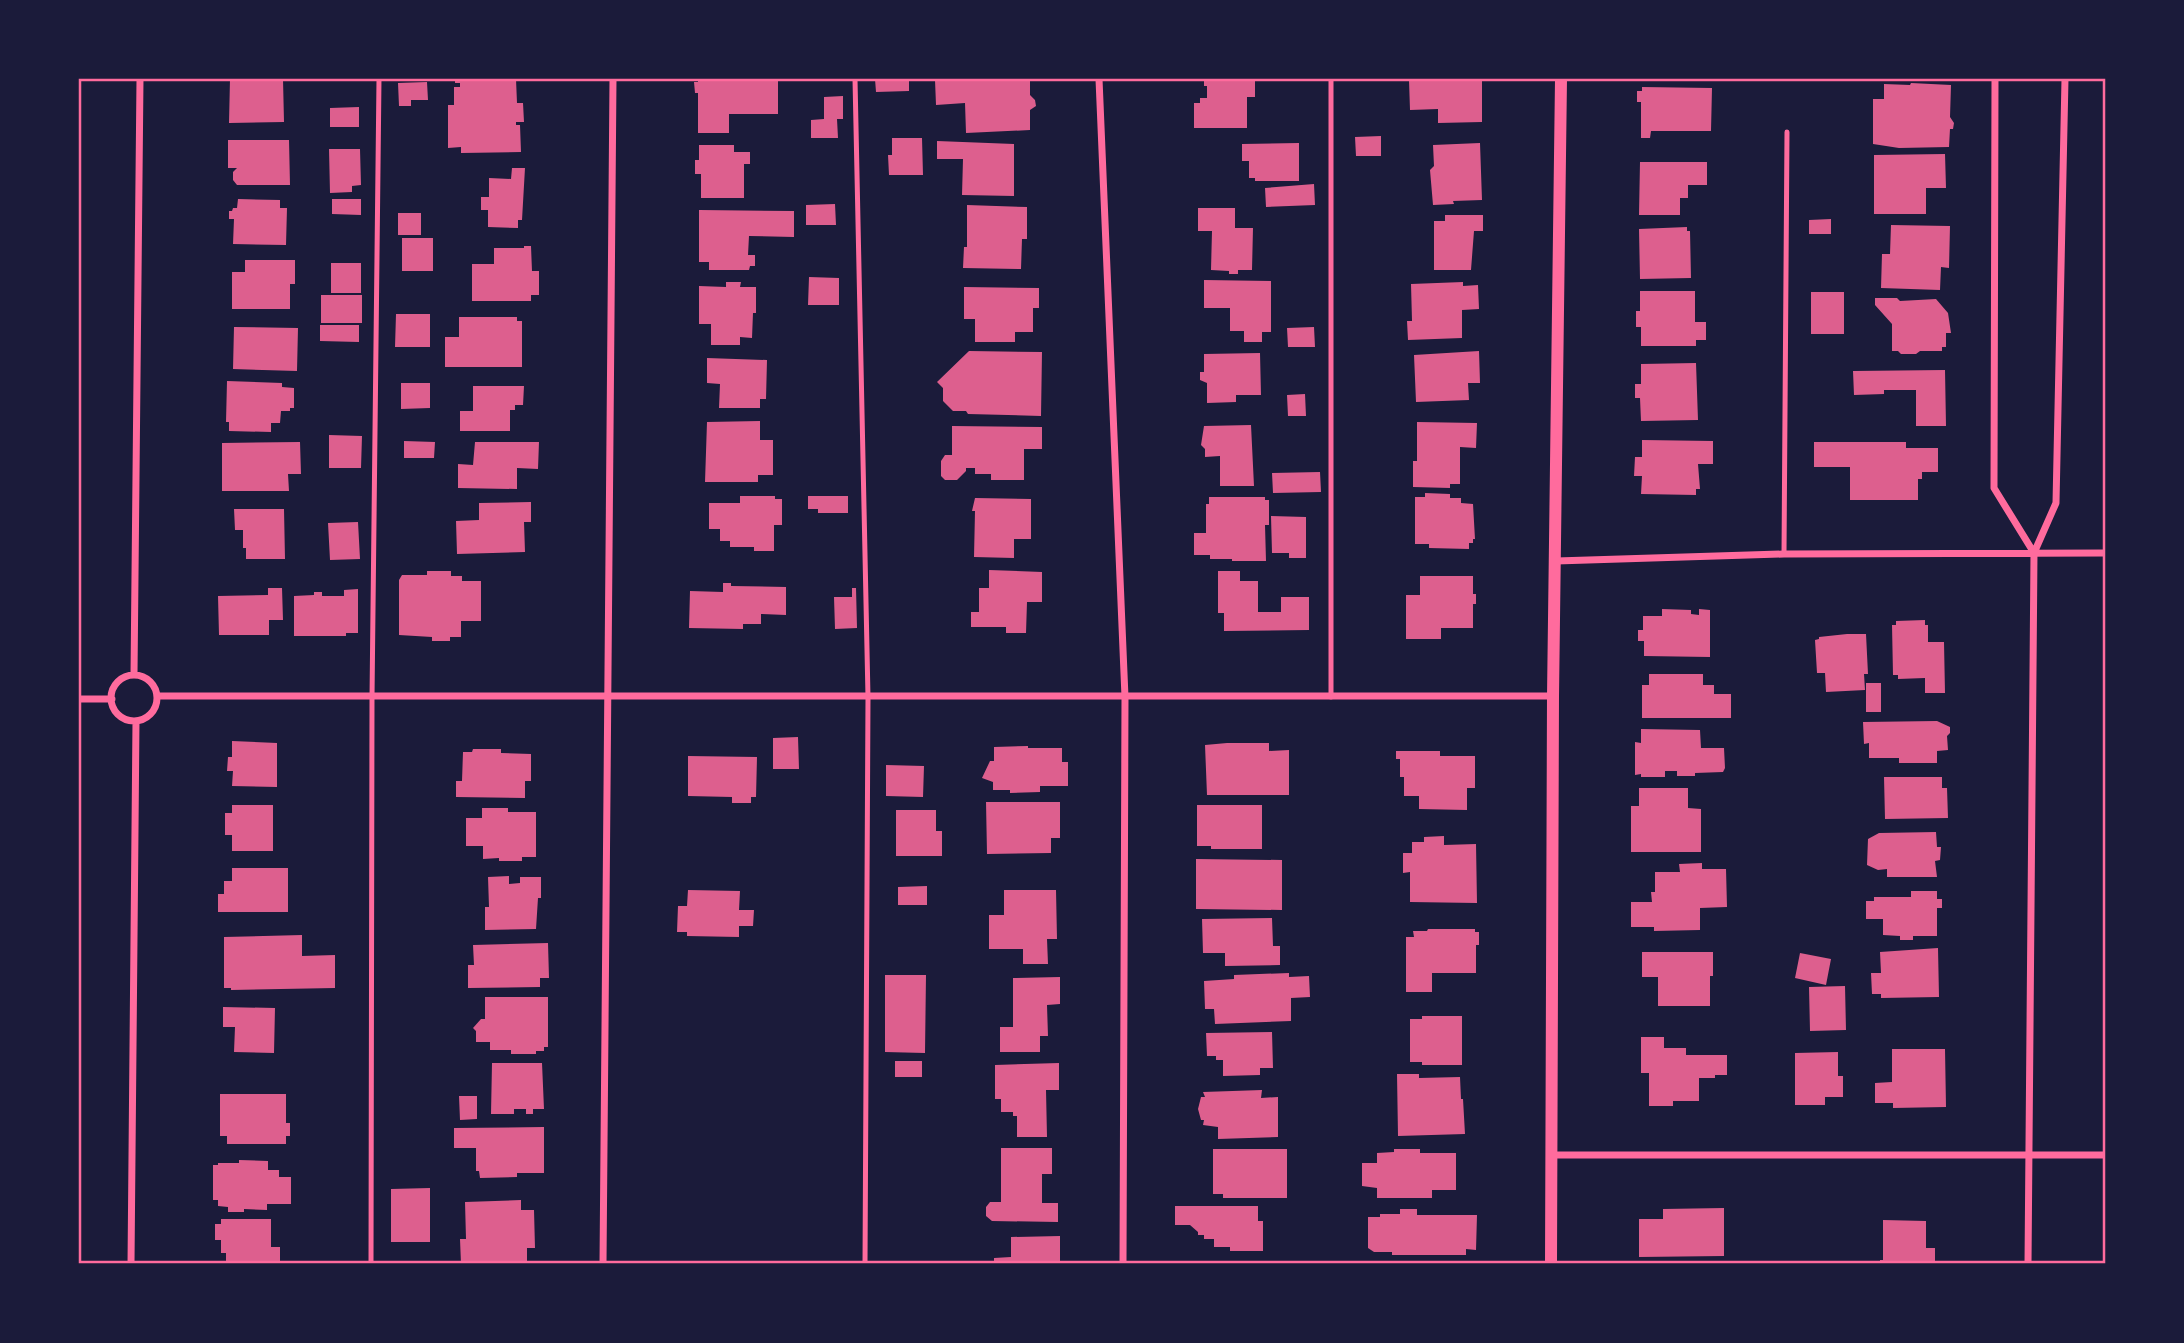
<svg xmlns="http://www.w3.org/2000/svg" width="2184" height="1343" font-family="Inter,sans-serif">
<style>
.building{fill:#dd5f8e}
.lines{fill:none;stroke-linecap:round;stroke-linejoin:round}
.service{stroke:#ff6b9d;stroke-width:5}
.minor{stroke:#ff6b9d;stroke-width:7}
.tertiary{stroke:#ff6b9d;stroke-width:12}
.neatline{fill:none;stroke:#ff6b9d;stroke-width:2.5}
</style>
<rect width="100%" height="100%" fill="#1b1b3a"/>
<path class="building" d="M230 79H283L284 122 229 123Z
M455 79H516L517 103H523L524 122H516V125H520L521 152 461 153V147L448 148V105H454V87H460V83H455Z
M698 79 778 80V114H729V133H698V93H695L694 82H698Z
M875 79H909V91L876 92Z
M1030 79V95L1035 100 1036 106 1030 110V130L966 133 965 103 936 105 935 80Z
M1204 79H1255V97H1247V128H1194V103H1200V98H1207V86H1204Z
M1482 79V122L1438 123V109L1410 110 1409 80Z
M427 82 428 100H411V106H399L398 83Z
M1911 83 1951 85 1950 117 1954 123 1953 129H1950L1949 147 1899 148 1873 144V99H1884V84L1910 85Z
M1642 87 1712 88 1711 131H1651L1650 138H1641V102H1637V91H1642Z
M843 96V119H837L838 138H811V120L824 119V97Z
M359 107V127H330V108Z
M1381 136V156H1356L1355 137Z
M892 138H922L923 175H889L888 155H892Z
M228 140H289L290 185H237L233 180V172L237 168H228Z
M937 141 1014 144V196L962 195 963 159H937Z
M1299 143V181H1255V178H1249V161H1242V144Z
M1480 143 1482 200 1453 201 1454 204 1433 205 1430 170 1434 166 1433 145Z
M699 145H734V152H750V164H744V198H701V174H695V160H699Z
M329 149H360L361 185 352 186V192L330 193Z
M1945 154 1946 188H1926V214H1874V155Z
M1640 162H1707V185H1688V198H1680V215H1639Z
M512 168H525L522 220H518V228L488 227V210H481V197H489V178L511 179Z
M1314 184 1315 205 1266 207 1265 188Z
M238 199 280 200V208H287L286 245 233 244 234 219H229V211H232L233 208H237Z
M332 199H361V215L332 214Z
M835 204 836 225H806V205Z
M967 205 1027 207V239H1022L1021 269 963 268 964 247H967Z
M1198 208H1235V228H1253L1252 270H1238V274H1229V271L1211 270 1212 231H1198Z
M699 210 794 211V237L749 236 748 255H755V266H750L749 270H709V262H699Z
M398 213H421V235H398Z
M1445 215H1483V231H1474L1471 270H1434V221H1445Z
M1831 219V234H1809V220Z
M1891 225 1950 226 1949 268 1941 267 1940 290 1881 288 1882 254H1890Z
M1687 227V231H1690L1691 278 1640 279 1639 229Z
M402 238H433V271H402Z
M524 246H531L532 271H539V295H531V301H472V264H494V248H524Z
M245 260H295V284H290V309H232V272H245Z
M331 263H361V293H331Z
M809 277 839 278V305H808Z
M1204 280 1271 281V332H1262V342H1244V331H1230V308H1204Z
M726 282H741L740 287H756V313H753L752 338 740 337V345H711V324H699V286L726 287Z
M1463 282V286L1478 285 1479 309 1462 310V338L1408 340 1407 321H1412L1411 284Z
M964 287 1039 288V308H1033V332H1015V342H975V319H964Z
M1640 291H1695V322H1706V340H1696V346H1641V327H1636V311H1640Z
M1811 292H1844V334H1811Z
M321 295H362V323H321Z
M1875 298H1897L1900 301 1936 299 1948 313 1951 333H1946V347H1942V351H1920L1916 354H1901L1898 351H1892V324L1875 305Z
M396 314H430V347H395Z
M459 317H517V321H522V367H445V337H459Z
M320 325H359V342L320 341Z
M234 327 298 328 297 371 233 369Z
M1314 327 1315 347H1288L1287 328Z
M969 351 1042 352 1041 416 968 414 966 411H953L943 401V388L937 382Z
M1479 351 1480 383H1468L1469 400 1416 402 1414 355Z
M1260 353 1261 395H1236V402L1207 403V383L1200 380V372H1204V354Z
M707 358 767 360 766 399H760V408H719L720 384 707 383Z
M1696 363 1698 420 1641 421 1640 398H1635V384H1641V364Z
M1945 370 1946 426H1916V390H1884V394L1854 395 1853 371Z
M227 381 282 383V387L294 388V408H290V411H281L280 423H271V432L229 431V422H226Z
M401 383H430V408L401 409Z
M473 386H524L523 405H515V410H510V431H460V411H473Z
M1305 394 1306 416H1288L1287 395Z
M760 421V440H773V475H758V482H705L707 422Z
M1417 422 1477 423 1476 448 1460 447V484H1450V488L1413 487V461H1417Z
M1251 425 1254 486H1220V456L1205 457V449L1201 445 1204 426Z
M952 426 1042 427V449H1024V480H991V474H975V468H966V471L957 480H945L941 476V461L945 455H952Z
M329 435 362 436 361 468H329Z
M1642 440 1713 441V464H1698L1700 489H1696V495L1641 494 1642 476H1634L1635 457H1642Z
M404 441 435 442 434 458H404Z
M300 442 301 474H288L289 491H222V443Z
M475 442H539L538 469 517 468V489L458 488V464L473 465Z
M1814 442H1906V448H1938V472H1922V479H1918V500H1850V467H1814Z
M1320 472 1321 492 1273 493 1272 473Z
M1425 493 1450 494V498H1461V503L1473 504 1475 539H1473V543H1469V549L1429 548V544H1415V497H1425Z
M740 496H775V499H782V525H774V551H754V547H730V541H720V529H709V503H740Z
M808 496H848V513H818V509H808Z
M1209 497H1265V500H1269V525H1265L1266 561H1232V559H1210V555H1194V533H1206V504H1209Z
M975 498 1031 499V539H1014V558L974 557 975 511H972Z
M531 502V522H524L525 552 457 554 456 521 479 520V503Z
M234 509H284L285 559H246V548H243V530H235Z
M1271 516 1306 517V558H1289V553H1272Z
M358 522 360 559 330 560 328 523Z
M989 570 1042 572V602H1027L1026 633H1006V627H971V612H979V588H989Z
M427 571H451V576H462V581H481V621H461V637H450V641H432V637L399 635V580L402 575H427Z
M1218 571H1240V581H1258V612H1281V597H1309V630L1224 631V613H1218Z
M1420 576H1473V594H1476V604H1473V628H1441V639H1406V595H1420Z
M723 583H731V586L786 587V615L761 614V624H743V629L689 628 690 591 723 592Z
M268 588H282L283 620H269V635H219L218 596 268 595Z
M852 588H856L857 628 835 629 834 597H852Z
M358 589V633H346V636H294V596L314 595V592H322V596H344V590Z
M1662 609 1691 610V614L1699 615V609L1710 610V657L1644 656V641H1638V630H1643V616H1662Z
M1925 620V625H1928V642H1944L1945 693H1925V678L1898 679V675H1893L1892 625H1896V621Z
M1847 634H1866L1868 674H1864L1865 690 1826 692 1825 673H1817L1815 640 1819 639V637Z
M1649 674H1703V685H1714V694H1731V718H1642V685H1649Z
M1866 683H1881V712H1866Z
M1937 721 1950 727V733L1947 736 1948 750 1937 751V763H1899V758H1869V743L1864 744 1863 722Z
M1641 729 1700 730 1701 748H1724L1725 768 1723 772 1695 773V776H1677V771H1665V777H1641V774L1635 775V742L1641 743Z
M798 737 799 769H773V738Z
M232 741 277 743V787L232 786 233 771H227L228 757H232Z
M1227 743H1269V751L1289 750V795H1207L1205 745Z
M1028 746V748H1062V762H1068V786H1040V792L1010 793V790H993V782L982 778 990 761H994V747Z
M473 749H501V753L531 754V781H525V798L456 797V781H462L463 752H472Z
M1396 751H1440V756H1475V788H1467V810L1419 809V796H1404V777H1400V759H1396Z
M688 756 757 757 756 797H751V803H732V797L688 796Z
M886 765 924 766 923 797 886 796Z
M1884 777H1942V788H1947L1948 818 1885 819Z
M1639 788H1688V808L1701 809V852H1631V806H1639Z
M986 802H1060V838H1051V853L987 854Z
M232 805H273V851H232V835H225V813H232Z
M1197 805H1262V849H1211V846H1197Z
M482 808H508V812H536V857H522V861H499V858L483 859V846H466V818H482Z
M896 810H936V831H942V856H896Z
M1936 832 1937 847H1941L1940 860 1935 861 1937 877H1887V869L1878 870 1867 865 1868 839 1879 833Z
M1444 836V845L1476 844 1477 903 1410 902V872L1403 873V853H1412V842H1424V837Z
M1196 859 1282 860V910L1196 909Z
M1702 863V869H1726L1727 907 1700 908V930L1654 931V927H1631V902H1652L1651 892H1655V872H1680L1679 864Z
M232 868H288V912H218V894H224V881H232Z
M509 876V884L520 883V877H541V898H538L536 929 485 930V907H489L488 877Z
M927 886V905H898V887Z
M688 890 740 891 739 910H754L753 926H739V937L687 936V932H677L678 906H687Z
M1004 890H1056L1057 939H1047L1048 964H1023V949H989V915H1004Z
M1911 891H1937V899H1942V908H1937V936H1913V940H1900V936L1883 935V919H1866V901H1874V897H1911Z
M1272 918 1273 946H1280V965L1225 966V953H1203L1202 919Z
M1428 929H1475V932H1479V945H1476V973H1432V992H1406V937H1414L1413 931H1427Z
M302 935V956L335 955V988L231 990V988H224V937Z
M548 943 549 978H540V987L468 988V965H474L473 945Z
M1938 948 1939 997 1881 998V994H1872L1871 973H1881L1880 952Z
M1642 952H1713V976H1710V1006H1658V977H1642Z
M1800 953 1831 959 1826 985 1795 978Z
M1289 973V977L1309 976 1310 997 1291 998V1021L1215 1024 1214 1009H1205L1204 981 1234 979V975Z
M885 975H926L925 1053 885 1052Z
M1060 977V1004L1047 1005 1048 1036H1040V1052H1000V1027H1013V978Z
M1845 986 1846 1030 1810 1031 1809 987Z
M485 997H548V1047H544V1051H536V1054H511V1050H490V1042H476V1031L473 1028 481 1019H485Z
M223 1007 275 1008 274 1053 234 1052 235 1027H223Z
M1422 1016H1462V1065H1422V1062H1410V1019H1422Z
M1272 1032 1273 1068H1260V1075L1223 1076V1060H1216V1056H1207L1206 1033Z
M1641 1037H1664V1048H1686V1055H1727V1075H1715V1078H1699V1101H1673V1106H1649V1073H1641Z
M1892 1049H1945L1946 1107 1893 1108V1103H1875V1083L1892 1082Z
M1838 1052V1076H1843V1097H1825V1105H1795V1053Z
M895 1061H922V1077H895Z
M492 1063H542L544 1109H533V1114H526V1109H514V1114H491Z
M1059 1063V1090H1046L1047 1137H1017V1116H1013V1112H1001V1099H995V1065Z
M1397 1074H1419V1078L1460 1077 1461 1099H1463L1465 1134 1398 1136Z
M1262 1090 1261 1098 1278 1097V1137L1218 1139V1127L1203 1125 1204 1120H1201L1198 1109 1201 1097H1205L1203 1092Z
M220 1094H286V1123H290V1136H286V1144H227V1136H220Z
M459 1096H477V1119L460 1120Z
M544 1127V1173H517V1177L480 1178 479 1171H476V1148H454V1128Z
M1001 1148H1052V1174H1042V1203H1058V1222L992 1221 986 1216V1207L990 1202H1001Z
M1213 1149H1287V1198H1223V1194H1213Z
M1394 1149H1420V1153H1456V1190H1432V1198H1377V1188L1362 1186V1163H1377V1153L1394 1152Z
M239 1160 268 1161V1170H279V1177H291V1204H267V1210L244 1209V1212H228V1207L218 1206V1200H213V1165H218V1163H239Z
M430 1188V1242H391V1189Z
M521 1200V1210H534L535 1248H527V1264H461L460 1239H466L465 1202Z
M1175 1206H1258V1221H1263V1251H1230V1247H1214V1239H1204V1235H1198V1232L1190 1225H1175Z
M1724 1208V1256L1639 1257V1219H1663V1209Z
M1400 1209H1417V1215H1477L1476 1250 1466 1249V1255H1392V1252H1374L1368 1248V1217H1380V1214H1400Z
M221 1219H271V1247H280V1264H226V1253H221V1240H215V1224H221Z
M1883 1220 1926 1221V1248H1935V1264H1880V1260H1883Z
M1060 1236V1264H994V1258L1011 1257V1237Z"/>
<g class="lines">
<path class="service" d="M855 79 868 697 865 1264
M1331 79V697
M1784 554 1787 132
M371 1264 372 698 379 79"/>
<path class="minor" d="M1099 79 1125 697 1123 1264
M1995 79 1994 488 2034 553
M1556 561 1784 554 2105 553
M134 675 140 79
M111 698a23 23 0 1 1 46 0a23 23 0 1 1-46 0Z
M157 696H1553
M79 699H112
M1551 1155H2105
M131 1264 136 721
M603 1264 613 79
M2028 1264 2034 553 2056 503 2065 79"/>
<path class="tertiary" d="M1551 1264 1553 696 1561 79"/>
</g>
<rect width="2184" height="1343" fill="none" stroke="#1b1b3a" stroke-width="161"/>
<rect x="80" y="80" width="2024" height="1182" class="neatline"/>
</svg>
